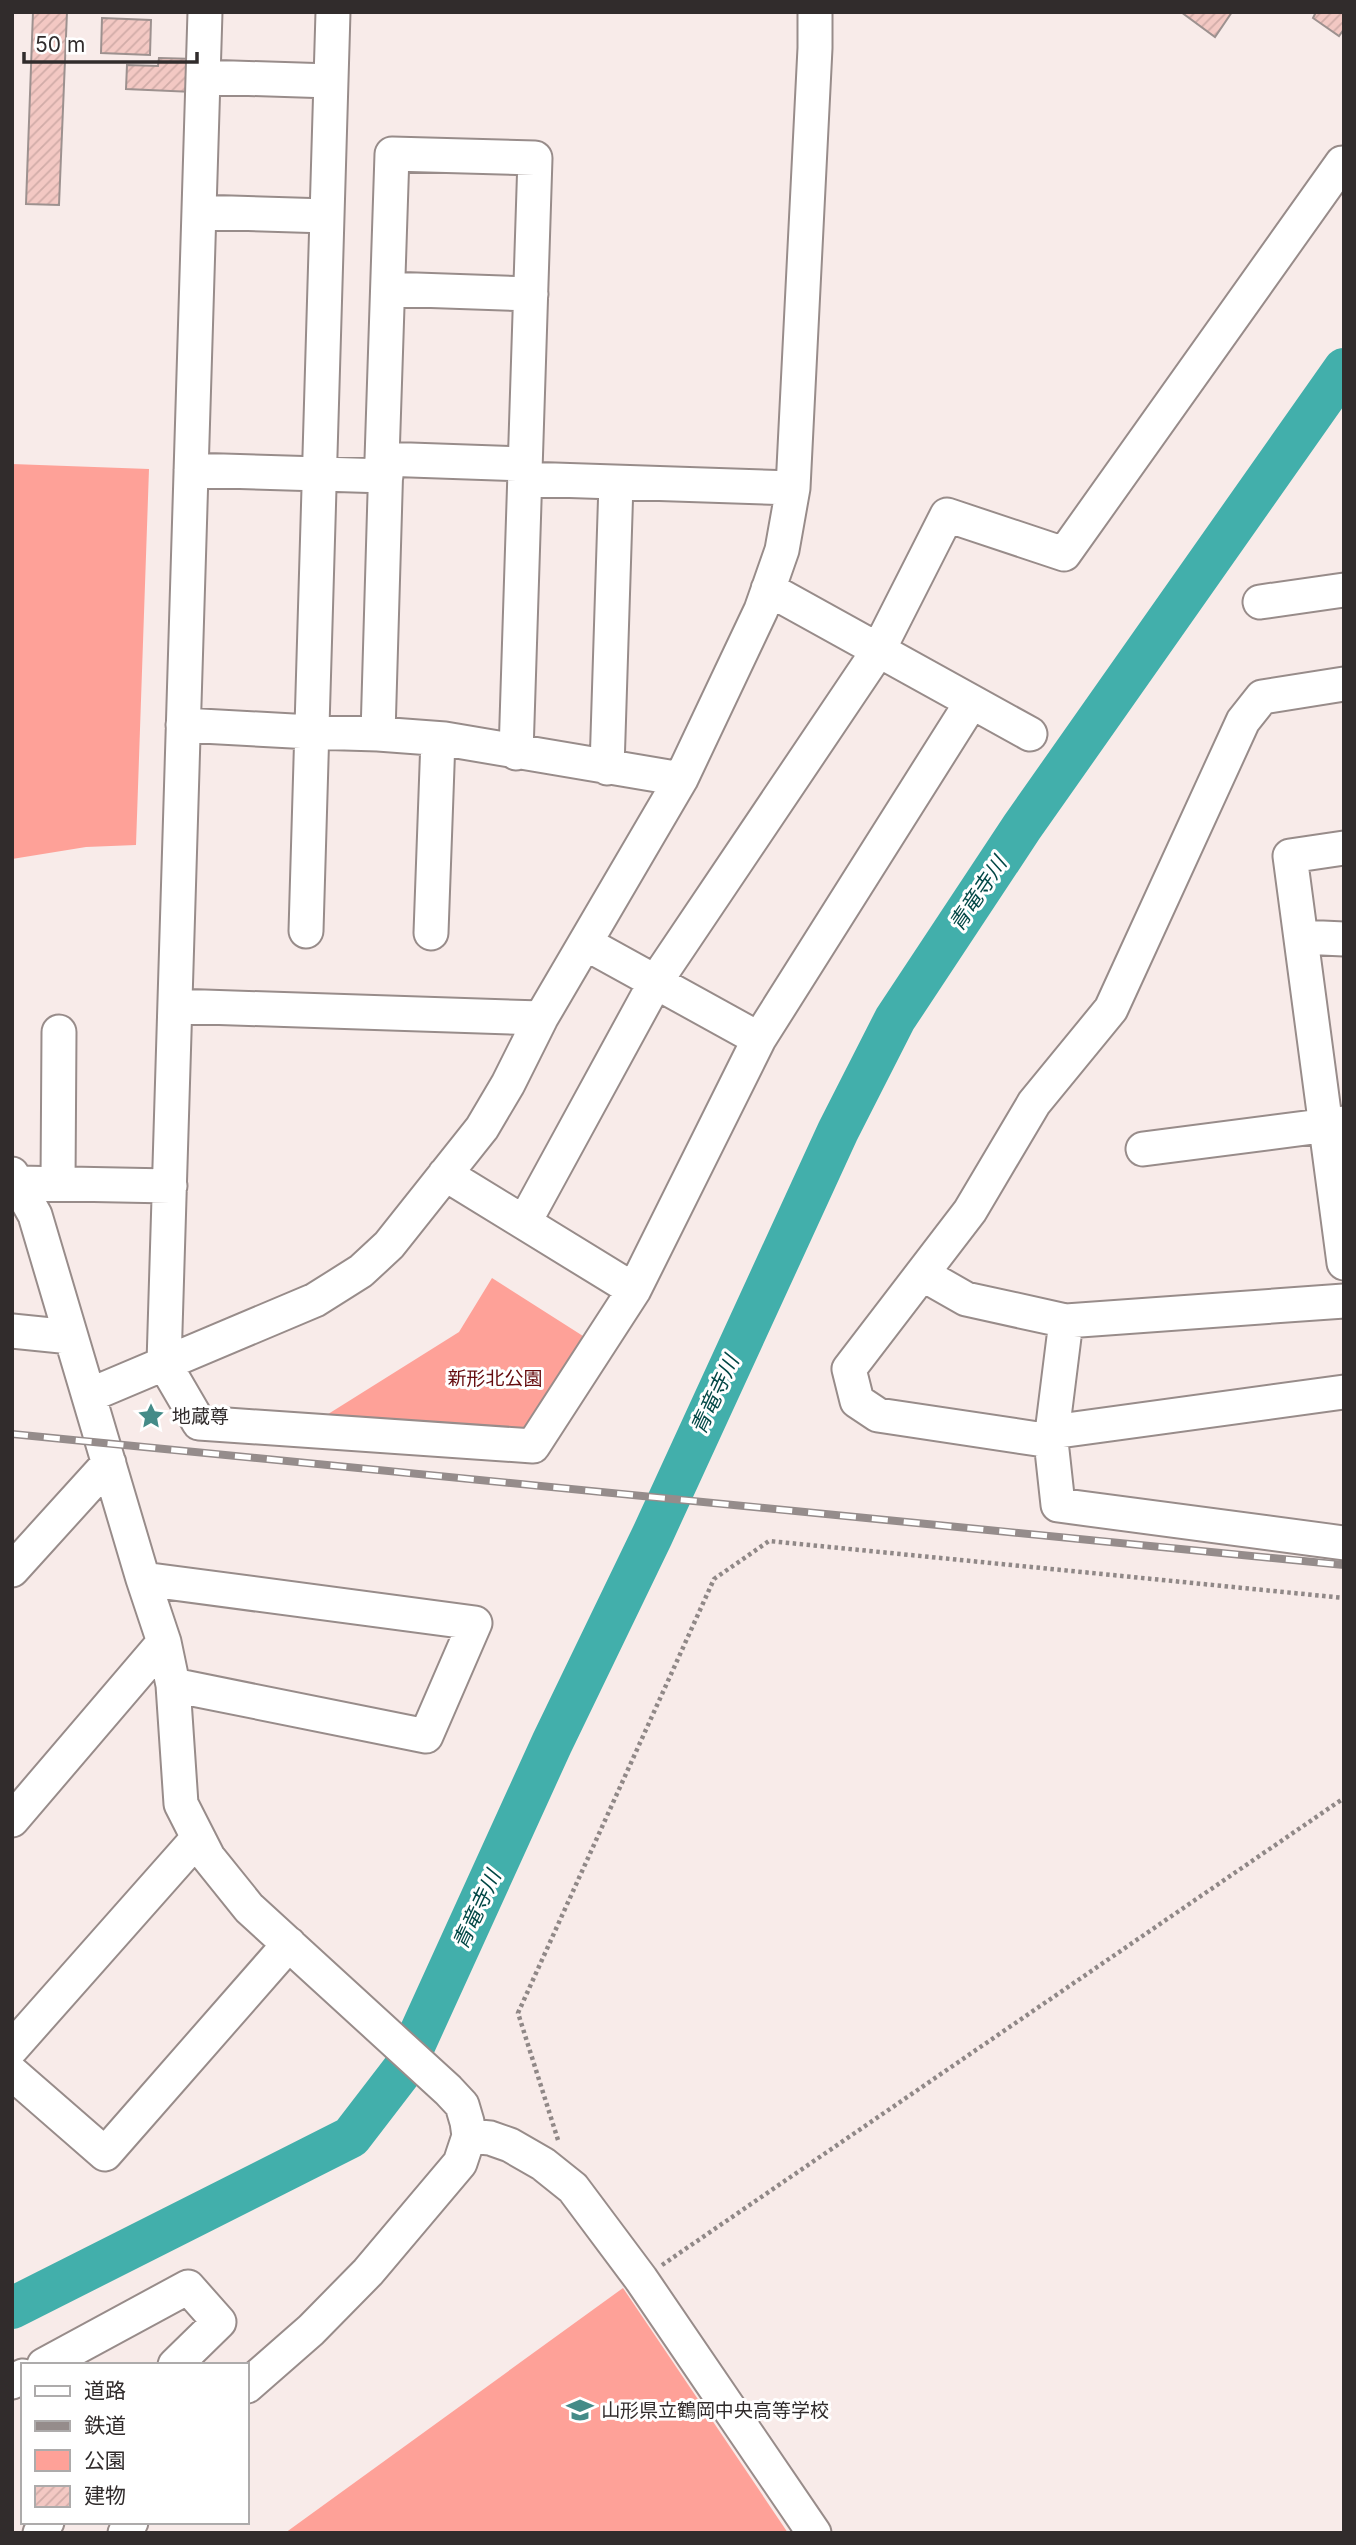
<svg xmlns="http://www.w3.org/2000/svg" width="1356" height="2545" font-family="Inter,'Noto Sans JP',sans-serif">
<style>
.green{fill:#fea198}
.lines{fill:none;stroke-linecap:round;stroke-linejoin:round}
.river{stroke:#42afab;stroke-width:42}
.building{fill:url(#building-hatch);stroke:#9d918f;stroke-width:2}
.minor-casing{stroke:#988c8a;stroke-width:37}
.path{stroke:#908887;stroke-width:4.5;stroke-dasharray:3.5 3.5;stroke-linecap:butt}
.minor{stroke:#fff;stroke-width:33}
.rail-casing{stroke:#958c8b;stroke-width:8}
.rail{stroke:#fff;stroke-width:5;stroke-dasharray:16;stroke-linecap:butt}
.labels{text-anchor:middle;stroke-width:6;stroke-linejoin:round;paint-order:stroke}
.park-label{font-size:19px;fill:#650b0e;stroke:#fff}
.poi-label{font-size:19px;fill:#312c2c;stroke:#fff;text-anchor:start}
.water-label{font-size:21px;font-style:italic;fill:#024745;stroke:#fff}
</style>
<defs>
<pattern id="building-hatch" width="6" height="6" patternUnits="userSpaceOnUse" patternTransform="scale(1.75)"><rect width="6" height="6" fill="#f3c8c3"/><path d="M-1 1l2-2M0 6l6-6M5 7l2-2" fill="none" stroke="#d1aca8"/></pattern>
</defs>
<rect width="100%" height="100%" fill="#f8ebe9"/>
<path class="green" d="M12 464 149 469 136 845 86 847 12 859Z
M492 1278 583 1336 527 1438 317 1421 459 1332Z
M623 2288 788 2533H285Z"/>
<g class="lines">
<path class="river" d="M12 2308 351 2137 404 2068 552 1743 652 1536 838 1131 895 1019 1022 827 1344 369"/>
</g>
<path class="building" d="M33 12H67L59 205 26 204Z
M1181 12H1232L1215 37Z
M1316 12H1344V29L1339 36 1313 18Z
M102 18 151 20 150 55 101 53Z
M159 58 195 59 193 92 126 89 127 65 158 66Z"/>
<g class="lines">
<defs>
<path id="minor" d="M205 12 164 1363 199 1423 533 1446 634 1290 759 1039 971 703
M203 77 331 81
M199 212 327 216
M388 289 531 294
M191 470 386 476
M525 479 793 488
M768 589 1030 734
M1260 602 1344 590
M183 725 311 732 378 734 445 739 681 779
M378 734 386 460
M516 753C523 554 529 356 535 158L392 154 382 459 525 464
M607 768 616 483
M1344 848 1290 856 1344 1263
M306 931 333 12
M431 933 438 739
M1301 937 1344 939
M585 943 759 1039
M175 1006 541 1018
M1143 1149 1344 1123
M12 1174 35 1215 143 1579 164 1642 173 1685 181 1804 208 1857 249 1908 448 2090 462 2105 467 2122 469 2136 460 2163 368 2272 311 2330 247 2386
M445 1174 634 1290
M18 1183 170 1186
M58 1183 59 1032
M525 1221 656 981 878 651 947 515 1064 554 1342 163 1344 164
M922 1274 966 1299 1066 1321 1344 1301
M1066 1321 1051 1441 878 1415 857 1401 849 1369 970 1211 1034 1103 1111 1009 1243 721 1262 697 1344 684
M12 1331 71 1337
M90 1395 315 1300 361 1271 389 1245 482 1128 508 1084 541 1018 681 779 761 610 782 550 793 488 815 48V12
M1052 1432 1344 1392
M1051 1441 1058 1505 1344 1543
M12 1570 109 1463
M143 1579 475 1623 426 1736 173 1685
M12 1820 164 1642
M12 2048 198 1838
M12 2073 105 2154 289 1944
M469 2136 490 2138 510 2145 543 2164 573 2188 641 2279 814 2533
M44 2365 188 2287 219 2322 175 2365
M12 2382 23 2376
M40 2533 47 2522
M125 2533 131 2522"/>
</defs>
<use href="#minor" class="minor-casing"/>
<path class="path" d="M558 2140 518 2013 714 1579 769 1541 1344 1598
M662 2265 1344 1798"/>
<use href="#minor" class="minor"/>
<defs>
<path id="rail" d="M12 1434 1344 1565"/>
</defs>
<use href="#rail" class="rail-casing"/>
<use href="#rail" class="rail"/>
</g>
<defs>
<symbol id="sight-bare" viewBox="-9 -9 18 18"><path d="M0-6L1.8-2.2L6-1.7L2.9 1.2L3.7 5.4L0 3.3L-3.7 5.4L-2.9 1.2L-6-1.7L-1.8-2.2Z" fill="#448b88" stroke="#fff" stroke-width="2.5" paint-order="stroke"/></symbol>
<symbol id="school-bare" viewBox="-9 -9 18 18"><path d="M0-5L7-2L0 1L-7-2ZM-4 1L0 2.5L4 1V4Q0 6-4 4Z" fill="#448b88" stroke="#fff" stroke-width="2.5" paint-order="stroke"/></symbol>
</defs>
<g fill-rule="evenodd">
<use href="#sight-bare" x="132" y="1397" width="38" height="38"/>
<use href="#school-bare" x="561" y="2391" width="38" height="38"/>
</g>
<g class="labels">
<g class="park-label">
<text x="495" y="1385">新形北公園</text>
</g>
<g class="poi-label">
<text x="172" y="1423">地蔵尊</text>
<text x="601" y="2417">山形県立鶴岡中央高等学校</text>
</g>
<g class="water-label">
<text transform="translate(978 894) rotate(-56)" y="7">青竜寺川</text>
<text transform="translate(715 1395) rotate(-65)" y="7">青竜寺川</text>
<text transform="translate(477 1910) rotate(-65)" y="7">青竜寺川</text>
</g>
</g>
<rect width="1356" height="2545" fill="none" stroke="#312c2c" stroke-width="28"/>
<rect x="21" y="2363" width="228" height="161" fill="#ffffff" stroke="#adabab" stroke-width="2"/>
<rect x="35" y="2386" width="35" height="10" fill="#ffffff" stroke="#adabab" stroke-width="2"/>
<text x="84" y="2398" font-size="21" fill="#312c2c">道路</text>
<rect x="35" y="2421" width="35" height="10" fill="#958c8b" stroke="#adabab" stroke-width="2"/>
<text x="84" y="2433" font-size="21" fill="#312c2c">鉄道</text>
<rect x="35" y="2450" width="35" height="21" fill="#fea198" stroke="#adabab" stroke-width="2"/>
<text x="84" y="2468" font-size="21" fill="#312c2c">公園</text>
<rect x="35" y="2486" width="35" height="21" fill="url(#building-hatch)" stroke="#adabab" stroke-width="2"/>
<text x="84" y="2503" font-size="21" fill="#312c2c">建物</text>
<path d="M24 52v10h173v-10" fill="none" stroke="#312c2c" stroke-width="3.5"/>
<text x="35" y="52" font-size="21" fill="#312c2c" stroke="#ffffff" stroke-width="5" paint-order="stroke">50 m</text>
</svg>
